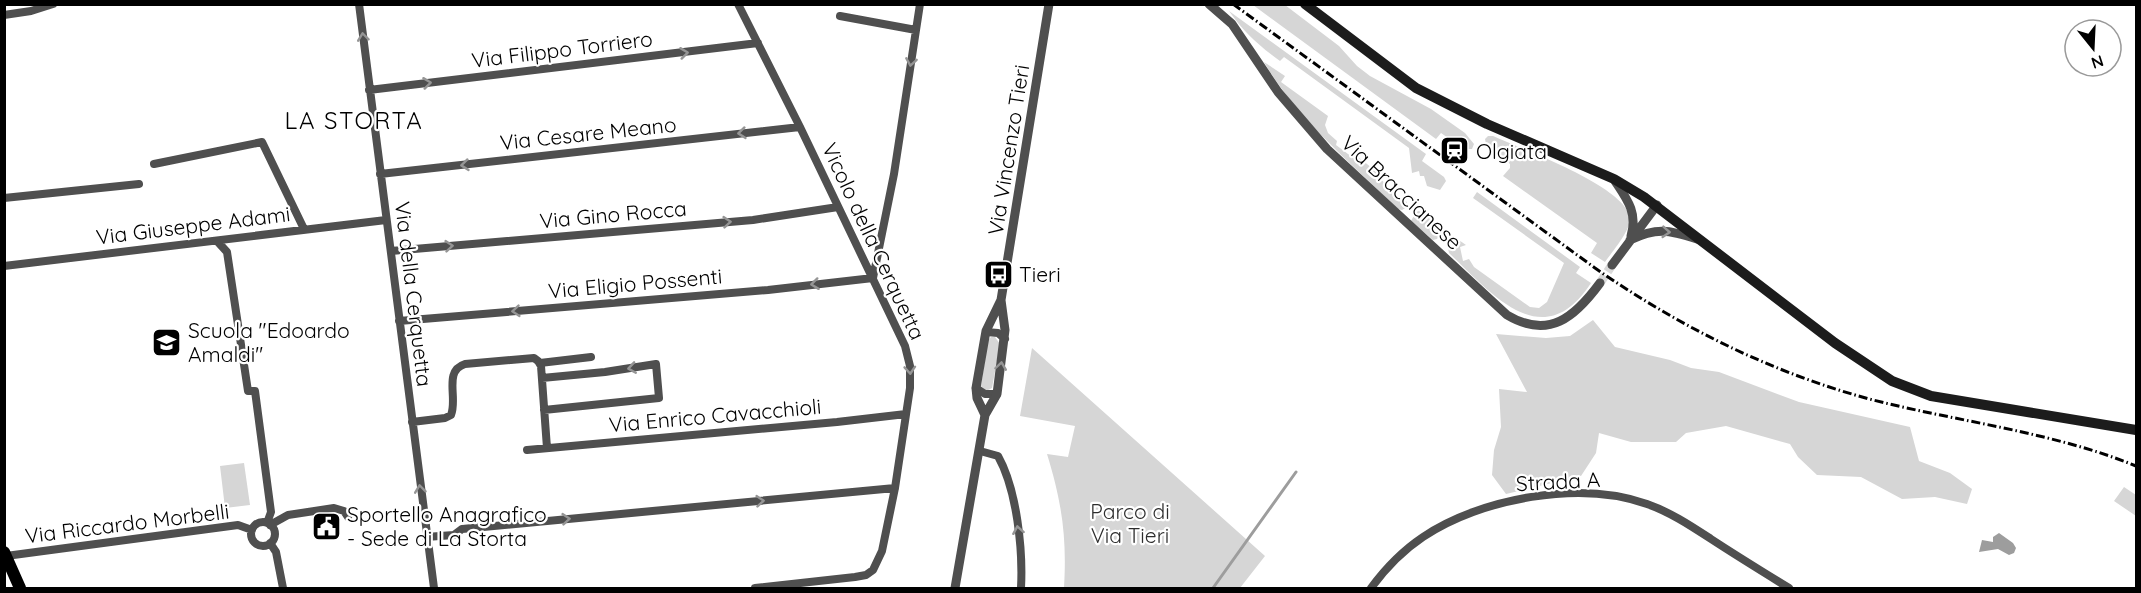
<svg xmlns="http://www.w3.org/2000/svg" width="2141" height="593" font-family="Quicksand,sans-serif">
<style>
.green{fill:#d6d6d6}
.water{fill:#9d9d9d}
.lines{fill:none;stroke-linecap:round;stroke-linejoin:round}
.stream{stroke:#9d9d9d;stroke-width:3}
.tertiary-tunnel{stroke:#d9d9d9;stroke-width:9;stroke-dasharray:9 4.5;stroke-linecap:butt}
.minor{stroke:#4f4f4f;stroke-width:8}
.tertiary{stroke:#4f4f4f;stroke-width:9}
.secondary{stroke:#1c1c1c;stroke-width:10}
.primary{stroke:#000;stroke-width:12}
.rail{stroke:#000;stroke-width:3;stroke-dasharray:9 3 1.5 3;stroke-linecap:butt}
.oneway{stroke:#959595}
.labels{text-anchor:middle;dominant-baseline:central;stroke-width:4.5;stroke-linejoin:round;paint-order:stroke}
.street-label{font-size:21px;fill:#000;stroke:#fff}
.poi-label{font-size:21px;fill:#000;stroke:#fff;text-anchor:start}
.park-label{font-size:21px;fill:#2d2d2d;stroke:#fff}
.quarter-label{font-size:24px;letter-spacing:1.5px;fill:#000;stroke:#fff}
</style>
<rect width="100%" height="100%" fill="#fff"/>
<path class="green" d="M1253,5H1285L1339,46L1357,66L1370,76L1431,109L1465,133L1474,144L1472,149H1464L1441,133L1436,139Z
M1229,11L1426,154L1422,161L1444,177L1446,181L1440,190L1427,186L1424,176H1420L1419,171L1412,173L1409,148L1284,57L1280,61C1259,46 1243,31 1229,11Z
M1264,62L1285,76L1281,82L1328,116L1325,125L1328,133L1337,141L1336,145L1356,160L1358,157L1381,175L1379,177L1401,201L1405,199L1407,203V207L1402,210L1398,209C1350,162 1298,120 1264,62Z
M1488,136H1493C1522,149 1626,186 1630,218C1631,230 1612,252 1605,262L1591,253L1597,243L1503,176L1510,168V164L1486,144L1485,139Z
M1477,192L1580,267L1576,273L1591,283C1543,357 1491,293 1449,253L1448,248L1456,238L1466,245L1460,247L1463,261L1469,259L1474,267L1530,307L1539,308L1547,302L1564,263L1473,198Z
M1419,211L1442,227V232L1437,239L1433,240L1411,221L1416,212Z
M1593,320L1615,347L1670,360L1691,368L1719,372L1799,402L1910,427L1919,461L1950,473L1972,489L1967,504L1935,497L1902,499L1861,477L1817,475L1798,457L1790,444L1726,426L1686,433L1676,442H1631L1599,433L1596,453L1581,476L1506,494L1492,475L1494,450L1501,427L1499,389L1527,392L1496,334L1546,338L1570,336Z
M991,337H995L1000,344L992,388L986,391L981,386L988,340Z
M1032,348L1265,556L1240,588H1064C1067,537 1062,503 1047,454L1068,457L1075,426L1020,416Z
M244,463L250,505L225,508L220,466Z
M2124,487L2136,495V516L2114,501Z"/>
<path class="water" d="M1999,533L2013,543L2016,548L2014,553L2009,555L1998,549L1979,552L1982,540L1993,542V537Z"/>
<g class="lines">
<path class="stream" d="M1213,588L1296,472"/>
<path class="tertiary-tunnel" d="M1600,283L1612,265"/>
<path class="minor" d="M359,4L434,588
M738,4L800,127L905,346L910,366V388L895,488L882,551L873,570L866,575L855,577L755,588
M4,15L31,11L53,4
M840,16L916,30
M369,90L758,43
M154,164L262,142L304,229
M380,174L800,127
M4,198L139,184
M217,241L227,252L248,391H255L271,512L267,523
M391,251L753,220L838,207
M4,266L386,220
M873,278L894,174L920,4
M399,321L768,290L873,278
M986,332L998,333L1005,339
M540,363L591,357
M542,378L605,372L656,364L659,398L544,410
M976,388L985,394H997
M412,422L445,418L451,415C458,398 443,371 465,364L534,358L538,361L541,366L547,448
M527,450L837,422L906,414
M980,451L998,456C1017,490 1023,550 1021,588
M251 534a12 12 0 1 1 24 0a12 12 0 1 1-24 0Z
M270,525L288,515L334,508L344,511L348,517
M426,537L454,535L462,529L895,488
M270,543L276,552L283,588
M6,556L238,525L252,530
M1371,588C1385,569 1402,551 1423,537C1481,498 1580,480 1647,504C1670,512 1691,526 1711,539C1737,556 1763,572 1789,588"/>
<path class="tertiary" d="M1209,4L1232,24L1278,92L1327,149L1507,315C1549,340 1575,317 1600,283
M1615,181C1627,199 1638,213 1631,236
M1630,240C1657,227 1669,230 1697,239
M1612,265L1657,205
M985,415L977,398L976,388L986,331L1001,300
M955,588L985,415L997,394L1005,330L1001,300L1049,4"/>
<path class="secondary" d="M1305,4L1416,88L1487,124L1614,179L1644,197L1835,343L1892,381L1931,396L2136,430"/>
<path class="primary" d="M4,552L20,588"/>
<path class="rail" d="M1233,4L1595,268C1680,327 1772,373 1873,400C1960,422 2053,432 2136,466"/>
</g>
<defs><path id="oneway-chevron" d="M-2-3.5L2.5 0L-2 3.5" fill="none" stroke-width="1.6" stroke-linecap="round" stroke-linejoin="round" transform="scale(1.5)"/></defs>
<g class="oneway">
<use href="#oneway-chevron" transform="translate(363 37) rotate(-97)"/>
<use href="#oneway-chevron" transform="translate(684 53) rotate(-7)"/>
<use href="#oneway-chevron" transform="translate(911 62) rotate(99)"/>
<use href="#oneway-chevron" transform="translate(427 83) rotate(-7)"/>
<use href="#oneway-chevron" transform="translate(742 133) rotate(174)"/>
<use href="#oneway-chevron" transform="translate(465 165) rotate(174)"/>
<use href="#oneway-chevron" transform="translate(727 222) rotate(-5)"/>
<use href="#oneway-chevron" transform="translate(1666 232) rotate(4)"/>
<use href="#oneway-chevron" transform="translate(449 246) rotate(-5)"/>
<use href="#oneway-chevron" transform="translate(815 284) rotate(173)"/>
<use href="#oneway-chevron" transform="translate(516 311) rotate(175)"/>
<use href="#oneway-chevron" transform="translate(1001 366) rotate(-82)"/>
<use href="#oneway-chevron" transform="translate(632 368) rotate(171)"/>
<use href="#oneway-chevron" transform="translate(910 370) rotate(86)"/>
<use href="#oneway-chevron" transform="translate(420 489) rotate(-97)"/>
<use href="#oneway-chevron" transform="translate(760 501) rotate(-5)"/>
<use href="#oneway-chevron" transform="translate(566 519) rotate(-5)"/>
<use href="#oneway-chevron" transform="translate(1018 530) rotate(-100)"/>
</g>
<defs>
<symbol id="station-square" viewBox="-11 -11 22 22"><rect x="-9" y="-9" width="18" height="18" rx="4" fill="#000" stroke="#fff"/><path d="M-3-6H3Q5-6 5-4V2Q5 4 3 4L4.5 6H3L1.5 4h-3L-3 6H-4.5L-3 4Q-5 4-5 2V-4Q-5-6-3-6ZM-3.5-4v3h7v-3ZM-3.5 1v1.5H-2V1ZM2 1v1.5H3.5V1Z" fill="#fff"/></symbol>
<symbol id="bus-square" viewBox="-11 -11 22 22"><rect x="-9" y="-9" width="18" height="18" rx="4" fill="#000" stroke="#fff"/><path d="M-5-6H5V4H4V6H2V4H-2V6H-4V4H-5ZM-3.5-4V0h7V-4ZM-3.5 1.2v1.5H-2V1.2ZM2 1.2v1.5H3.5V1.2Z" fill="#fff"/></symbol>
<symbol id="school-square" viewBox="-11 -11 22 22"><rect x="-9" y="-9" width="18" height="18" rx="4" fill="#000" stroke="#fff"/><path d="M0-5L7-2L0 1L-7-2ZM-4 1L0 2.5L4 1V4Q0 6-4 4Z" fill="#fff"/></symbol>
<symbol id="civic-square" viewBox="-11 -11 22 22"><rect x="-9" y="-9" width="18" height="18" rx="4" fill="#000" stroke="#fff"/><path d="M-.6-6.5H3V-4.5H.6V-3L4-1V1h2V6H-6V1h2V-1L-.6-3ZM-1.2 2.5V6h2.4V2.5Z" fill="#fff"/></symbol>
</defs>
<g fill-rule="evenodd">
<use href="#station-square" x="1438" y="134" width="33" height="33"/>
<use href="#bus-square" x="982" y="258" width="33" height="33"/>
<use href="#school-square" x="150" y="326" width="33" height="33"/>
<use href="#civic-square" x="310" y="510" width="33" height="33"/>
</g>
<g class="labels">
<g class="street-label">
<text transform="translate(562 49) rotate(-7)">Via Filippo Torriero</text>
<text transform="translate(588 133) rotate(-6)">Via Cesare Meano</text>
<text transform="translate(1008 150) rotate(-81)">Via Vincenzo Tieri</text>
<text transform="translate(1402 192) rotate(43)">Via Braccianese</text>
<text transform="translate(613 214) rotate(-5)">Via Gino Rocca</text>
<text transform="translate(193 225) rotate(-7)">Via Giuseppe Adami</text>
<text transform="translate(874 241) rotate(65)">Vicolo della Cerquetta</text>
<text transform="translate(635 283) rotate(-5)">Via Eligio Possenti</text>
<text transform="translate(414 294) rotate(83)">Via della Cerquetta</text>
<text transform="translate(715 415) rotate(-5)">Via Enrico Cavacchioli</text>
<text transform="translate(1558 481) rotate(-3)">Strada A</text>
<text transform="translate(127 523) rotate(-7)">Via Riccardo Morbelli</text>
</g>
<g class="poi-label">
<text x="1476" y="151">Olgiata</text>
<text x="1019" y="274">Tieri</text>
<text x="188" y="330">Scuola "Edoardo<tspan x="188" dy="24">Amaldi"</tspan></text>
<text x="347" y="514">Sportello Anagrafico<tspan x="347" dy="24">- Sede di La Storta</tspan></text>
</g>
<g class="park-label">
<text x="1130" y="511">Parco di<tspan x="1130" dy="24">Via Tieri</tspan></text>
</g>
<g class="quarter-label">
<text x="354" y="120">LA STORTA</text>
</g>
</g>
<rect width="2141" height="593" fill="none" stroke="#000000" stroke-width="12"/>
<g transform="translate(2093 48) rotate(162)"><circle r="28" fill="#ffffff" stroke="#999999" stroke-width="1.5"/>
<path d="M0-4.5L10 22L0 15L-10 22Z" fill="#000000"/>
<text y="-9" font-size="16" font-weight="bold" text-anchor="middle" fill="#000000">N</text>
</g>
</svg>
